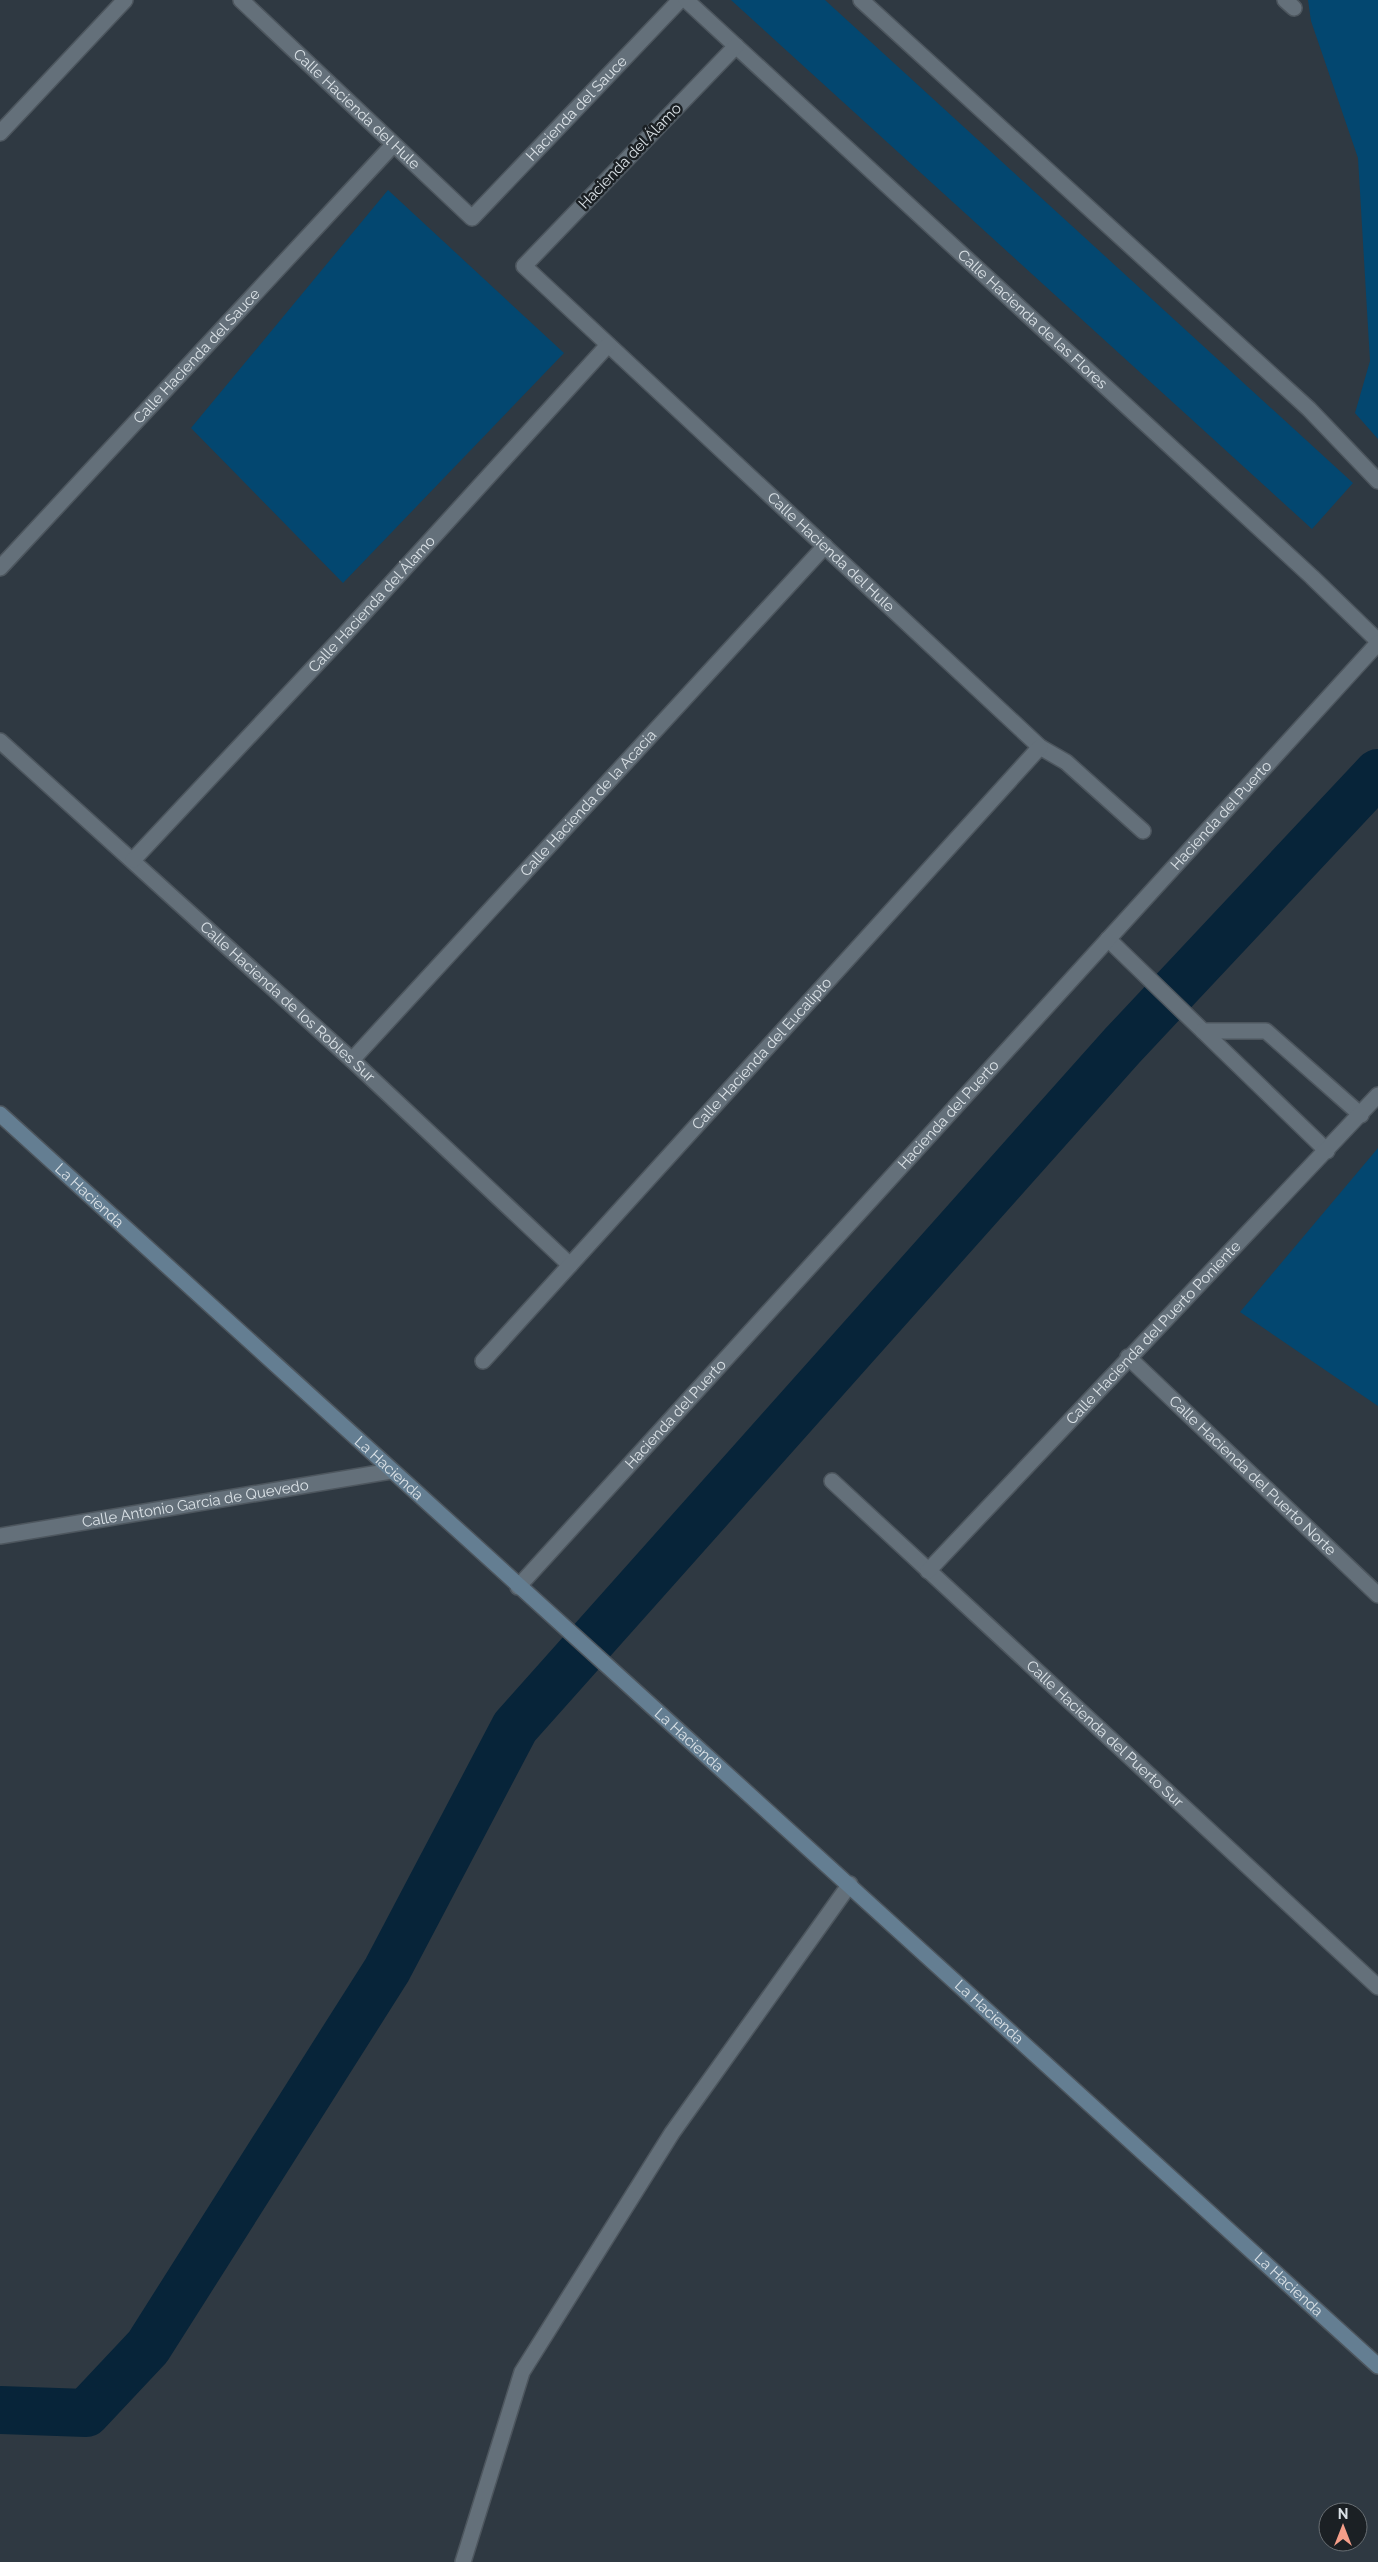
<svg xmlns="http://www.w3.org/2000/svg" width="1378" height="2562" font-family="Raleway,sans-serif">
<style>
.green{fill:#034770}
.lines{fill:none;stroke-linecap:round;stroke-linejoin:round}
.canal{stroke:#072439;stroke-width:48}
.street-casing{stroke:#4d565e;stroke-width:18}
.secondary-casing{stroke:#4d565e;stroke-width:18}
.street{stroke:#64707a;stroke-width:15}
.secondary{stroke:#647e92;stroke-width:15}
.labels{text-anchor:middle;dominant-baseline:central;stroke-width:5;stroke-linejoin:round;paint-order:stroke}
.street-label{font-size:15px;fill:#dae1e6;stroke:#1b2024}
</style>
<rect width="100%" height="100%" fill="#2f3942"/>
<path class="green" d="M731,0H825L1353,483L1312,529Z
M1308,0H1378V439L1355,413L1370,361L1358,158L1311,21Z
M388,190L564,353L343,583L191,428Z
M1378,1148V1406L1240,1312Z"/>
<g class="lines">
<path class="canal" d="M0,2410L86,2413L148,2347L387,1970L515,1727L1122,1046L1378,773"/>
<defs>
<g id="street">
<path id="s1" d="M241,0L472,218L680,0"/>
<path id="s2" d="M686,0L1312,577L1378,641"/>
<path d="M861,0L1309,409L1378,481"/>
<path d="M1285,0L1294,8"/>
<path id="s3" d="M736,46L524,266L1040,747L1066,762L1143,831"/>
<path d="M0,133L125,0"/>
<path id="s4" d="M0,568L393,145"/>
<path id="s5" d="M0,741L352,1060L570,1265"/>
<path id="s6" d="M133,860L345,634L608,345"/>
<path d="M1108,939L1327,1151"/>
<path d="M1203,1031H1266L1361,1115"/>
<path id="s7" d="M352,1060L825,546"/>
<path id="s8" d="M1128,1357L1378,1595"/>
<path id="s9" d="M483,1361L1040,747"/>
<path id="s10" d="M832,1481L1378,1987"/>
<path id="s11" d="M0,1536L391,1471"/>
<path id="s12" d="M928,1571L1378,1095"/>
<path id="s13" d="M518,1587L1378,643"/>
<path d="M463,2562L522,2372L672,2133L850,1884"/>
</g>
<g id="secondary">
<path id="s14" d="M0,1114C458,1533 920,1947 1378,2366"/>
</g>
</defs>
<use href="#street" class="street-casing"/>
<use href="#secondary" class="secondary-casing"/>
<use href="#street" class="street"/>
<use href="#secondary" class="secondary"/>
</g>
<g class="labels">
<g class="street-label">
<text stroke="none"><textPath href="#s1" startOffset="159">Calle Hacienda del Hule</textPath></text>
<text stroke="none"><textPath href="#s1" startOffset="469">Hacienda del Sauce</textPath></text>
<text transform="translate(630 156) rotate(-46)">Hacienda del Álamo</text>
<text stroke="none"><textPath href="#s2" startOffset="471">Calle Hacienda de las Flores</textPath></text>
<text stroke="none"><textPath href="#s4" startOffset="289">Calle Hacienda del Sauce</textPath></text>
<text stroke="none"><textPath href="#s3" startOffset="725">Calle Hacienda del Hule</textPath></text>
<text stroke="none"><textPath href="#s6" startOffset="350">Calle Hacienda del Álamo</textPath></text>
<text stroke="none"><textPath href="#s7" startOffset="349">Calle Hacienda de la Acacia</textPath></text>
<text stroke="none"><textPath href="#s13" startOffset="1044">Hacienda del Puerto</textPath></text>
<text stroke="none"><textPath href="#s5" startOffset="388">Calle Hacienda de los Robles Sur</textPath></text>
<text stroke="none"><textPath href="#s9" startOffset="415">Calle Hacienda del Eucalipto</textPath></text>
<text stroke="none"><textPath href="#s13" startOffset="639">Hacienda del Puerto</textPath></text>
<text stroke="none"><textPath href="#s14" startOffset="121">La Hacienda</textPath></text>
<text stroke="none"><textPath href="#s12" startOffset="328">Calle Hacienda del Puerto Poniente</textPath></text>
<text stroke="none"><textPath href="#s13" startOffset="234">Hacienda del Puerto</textPath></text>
<text stroke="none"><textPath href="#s14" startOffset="526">La Hacienda</textPath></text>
<text stroke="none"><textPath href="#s8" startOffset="172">Calle Hacienda del Puerto Norte</textPath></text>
<text stroke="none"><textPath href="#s11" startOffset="198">Calle Antonio García de Quevedo</textPath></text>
<text stroke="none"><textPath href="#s10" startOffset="372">Calle Hacienda del Puerto Sur</textPath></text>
<text stroke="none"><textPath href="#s14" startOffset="931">La Hacienda</textPath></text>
<text stroke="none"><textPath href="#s14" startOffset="1336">La Hacienda</textPath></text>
<text stroke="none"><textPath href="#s14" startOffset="1741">La Hacienda</textPath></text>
</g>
</g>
<g transform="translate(1343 2527)"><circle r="24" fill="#1b2024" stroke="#676d72"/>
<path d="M0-4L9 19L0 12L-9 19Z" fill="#f49e89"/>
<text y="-8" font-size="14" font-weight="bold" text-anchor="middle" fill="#dae1e6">N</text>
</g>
</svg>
